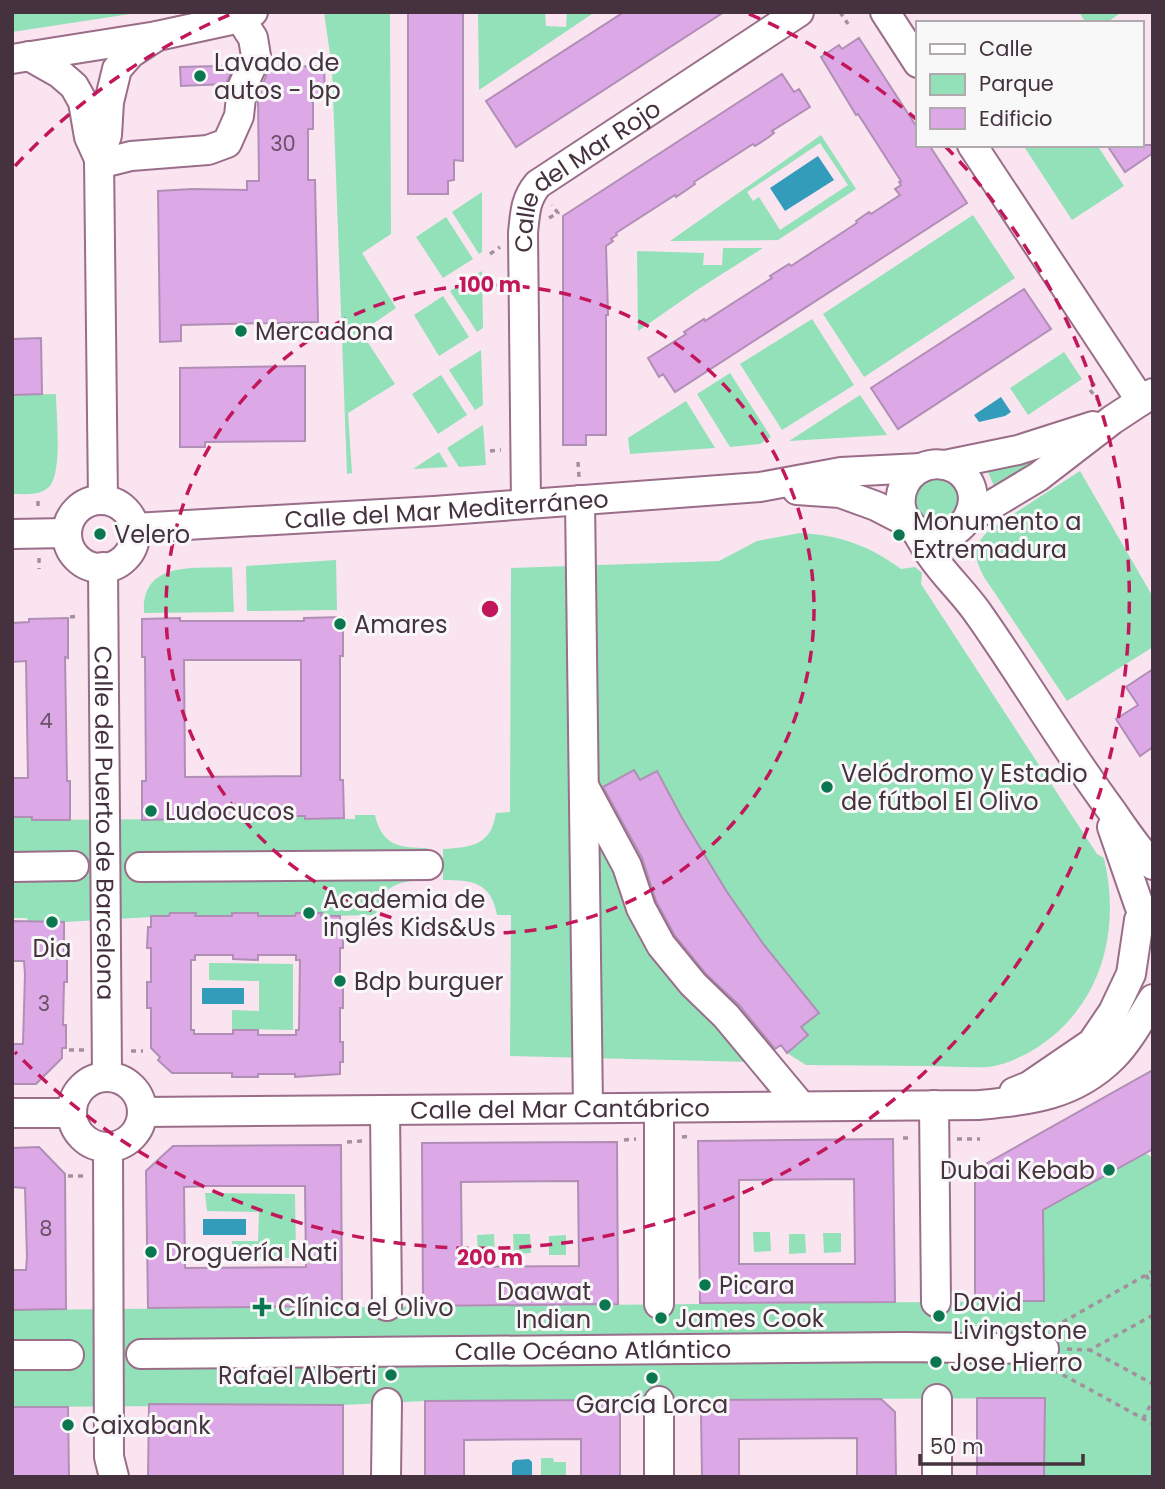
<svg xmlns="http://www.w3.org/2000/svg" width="1165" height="1489" font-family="Poppins,sans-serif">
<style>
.green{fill:#92e1b9;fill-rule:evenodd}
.water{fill:#349cbb}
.building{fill:#dda8e6;stroke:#b18eb6;stroke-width:2;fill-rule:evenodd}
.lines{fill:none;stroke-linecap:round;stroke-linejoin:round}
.minor-casing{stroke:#9a6d89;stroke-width:32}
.path{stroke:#a4909c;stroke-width:3.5;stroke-dasharray:5 5;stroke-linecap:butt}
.minor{stroke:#fff;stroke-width:28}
.ring{fill:none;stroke:#c2185b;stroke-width:3.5;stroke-dasharray:12 9}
.poi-dot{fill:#0b7750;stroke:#f8f8f8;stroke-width:2.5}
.labels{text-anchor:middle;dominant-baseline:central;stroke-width:6;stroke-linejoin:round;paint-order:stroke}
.number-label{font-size:21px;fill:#6b5068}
.poi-label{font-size:24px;fill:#45323e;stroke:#f8f8f8;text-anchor:start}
.street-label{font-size:24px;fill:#45323e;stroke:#f8f8f8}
.centre{fill:#c2185b;stroke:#f8f8f8;stroke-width:3.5}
.ring-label{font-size:21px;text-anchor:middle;font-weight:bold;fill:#c2185b;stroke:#f8f8f8;stroke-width:6;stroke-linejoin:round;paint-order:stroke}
</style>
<rect width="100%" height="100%" fill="#f9e4f0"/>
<path class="green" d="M12,12H143L12,32Z
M324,12H390L391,234L362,253L396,308L361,332L395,384L348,413L352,473L347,474L332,68Z
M545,12L546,26L566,27L567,12H595L479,90L478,13Z
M1079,12H1122L1106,23H1086Z
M821,135L856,189L778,240L670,241ZM820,143L848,185L780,230L759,197L753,201L747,192Z
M1023,145H1097L1124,186L1072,220Z
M482,192V252L479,254L452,212Z
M973,215L1015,278L864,377L823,314Z
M446,217L473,259L443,278L416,237Z
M723,248H763L700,288L638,331L637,251L704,253L703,265H722Z
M482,271L483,328L477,332L450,291Z
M443,296L469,337L439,356L414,315Z
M812,319L854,385L782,430L740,364Z
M481,350L483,405L475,410L449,370Z
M1064,352L1082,379L1028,415L1010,388Z
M730,373L771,437L760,444L730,447L697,394Z
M441,375L467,415L438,434L412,394Z
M56,394C56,415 63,472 49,487C40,496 24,494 12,494V395Z
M860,395L887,435L789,441Z
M686,401L715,448L630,454L628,438Z
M483,425L486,465L459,467L447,448Z
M1064,442L998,495L984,463Z
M439,452L448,467L413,469Z
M1080,471L1153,597V647L1067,701L984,577C973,555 972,547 990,529Z
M941,478C958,485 966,505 950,519C946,522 939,523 934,525L914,513V490L925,479Z
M800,533C840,535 870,546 901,569L915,567L922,573L921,584L1097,854L1104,858C1121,930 1102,1005 1038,1047C1024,1056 1005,1065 988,1067C969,1068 949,1066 929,1066C888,1066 847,1065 806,1065L787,1053L781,1045L755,1065L752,1062L510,1056L511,915H497C491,882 472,880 443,880V849C471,847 491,846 496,813L510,812L511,568L719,561L757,541Z
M336,560L337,610L247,611L246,566Z
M232,567L234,612L144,613C141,560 195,569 232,567Z
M355,815H375C382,846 400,848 427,848V880C400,881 381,884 376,915L321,916V913H296L295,916H258V913H233L232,916H195V913H170L169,916L64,922L28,921L27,918H12V817H32V820L181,819V816H305V819H355Z
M209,963L293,964V1030L232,1029V1010L259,1011V981L209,980Z
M1145,1153L1153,1158V1477H1044V1398L425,1401L343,1405L12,1407V1310L1043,1301V1210Z
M205,1193L295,1194L296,1258H232V1241H258L259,1212L207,1211Z
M753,1232H770L771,1251L754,1252Z
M823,1233H841V1252L824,1253Z
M494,1234L495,1254L478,1255L477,1235Z
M530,1234L531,1253L514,1254L513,1234Z
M789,1234H805L806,1253L789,1254Z
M566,1235V1255H549V1236Z
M541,1458H553L554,1462H566V1477H541Z"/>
<path class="water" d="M818,156L834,180L785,211L770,188Z
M1001,397L1011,412L1005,416L979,422L974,415Z
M202,988H244V1004H202Z
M203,1219H246V1235H203Z
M529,1459L532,1462V1477H512V1463L515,1460Z"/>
<path class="building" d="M408,12H463V161L454,160V180L448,181V194H408Z
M624,12H724L516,147L486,101Z
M859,38L918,129V145H929L967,203L675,392L663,374L659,377L648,358L686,334L684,332L704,319L705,321L772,278L770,276L789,264L791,266L857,223L856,221L869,212L871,214L900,195L895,189L901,185L899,182L901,181L858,114L856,115L821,57L839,45L842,49Z
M219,66L233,68L226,84L181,86L180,67Z
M324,66L325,97H313V129H308V180H315L318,322L181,325V341L160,342L158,191L192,189L247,190V181H259L258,99L269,67Z
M782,74L794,92L799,89L810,107L772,131L774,133L769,137L755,146L753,144L694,182L695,184L688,189L676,197L675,195L616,233L617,235L611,239L613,241L606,246L608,315H606V435H586V445H563V216Z
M1107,145H1153V153L1125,172Z
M1024,289L1051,329L898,429L871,388Z
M41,338L42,394L12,395V339Z
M305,366V441L205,442V447H180V368Z
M343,617V656H340V780H343L344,818L305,819V816H181V819L142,820V781H146L145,657H142V619L180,618V621H304V618ZM184,660H301V776L185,777Z
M68,618V658L65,657L67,781H70V820H32V817H12V778H28L26,661L12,662V623L29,622V619Z
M1153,669V747L1140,756L1116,719L1138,705L1126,687Z
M634,770L640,780L657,771L682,818L727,892L764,945L819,1013L801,1027L808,1035L787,1053L781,1045L775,1049L739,1005L705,973L675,936L656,901L642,858L603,787Z
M170,913H196L195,916H232V913H258V916H295L296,913H322L321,916H340V928H343V948H340V982H343V1008H340V1042H343V1062H340V1074L295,1077V1074H258V1077H232V1073H172L158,1060L160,1057L151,1048V1008H147V982H151V948H147L148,927H151V916H169ZM195,955H233V959L258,960V955H296V960H300L299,1030H296V1035H258V1030H233V1034H194V1030H191V960H195Z
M12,921L64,922V959H67V982H64L63,1025H66V1048H62V1058L36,1084H12V1044H23L25,974L24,961H12Z
M1153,1070V1149L1043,1210L1044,1301H975V1170Z
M893,1139L895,1302L700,1303L698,1141ZM854,1179L855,1264H739V1180Z
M617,1142L618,1304L423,1306L422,1143ZM578,1181L579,1266L462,1267L461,1182Z
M341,1145L342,1306L148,1308L146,1171L173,1146ZM207,1186H305L306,1267L185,1268L184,1187Z
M39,1147L65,1174L66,1309L12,1310V1270H26L27,1257L25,1188L12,1187V1148Z
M977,1398H1045L1044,1477H977Z
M881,1399L895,1412L896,1477H857V1438L739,1439V1477H702L701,1414L714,1400Z
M620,1400V1477H581V1439L464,1440V1477H425V1401Z
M149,1404L343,1405V1477H148Z
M12,1407H68L69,1477H12Z"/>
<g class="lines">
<defs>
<g id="minor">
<path d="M885,12L918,63"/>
<path d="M29,56L59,73L74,86L83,102L89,137L99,159"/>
<path d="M12,59L157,36L240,18L253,12"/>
<path d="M972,145L1141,401"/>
<path d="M99,164L131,156L208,150L227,143L239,116L242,88L256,56L253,38L240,18"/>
<path d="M945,465L1018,450L1093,426"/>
<path d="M797,490L840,493L876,506L909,523"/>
<path d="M103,500L99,159L107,135L109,102L117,69L131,53L157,36"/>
<path d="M580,500L588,1108"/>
<circle cx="101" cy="534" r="34"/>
<path id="s1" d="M526,504L523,233C525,214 525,199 538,184L799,12"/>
<path d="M968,519L1038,477L1112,420L1153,393"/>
<path id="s2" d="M134,528L434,511L760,487L841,472L921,468"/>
<path d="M915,529C958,557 996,495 956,469C948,465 939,463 930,465C908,469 895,493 903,514C906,521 912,525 916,531C922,540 926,549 933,558C947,578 966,595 980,616C1025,680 1064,747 1111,810C1124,829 1137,849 1153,865"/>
<path d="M12,534L67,533"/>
<path id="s3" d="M103,567L107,1076"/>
<path d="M585,788L627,866L641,908L661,945L693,984L726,1016L801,1106"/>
<path d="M1112,827L1139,905"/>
<path d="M12,867L74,866"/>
<path d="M140,867L428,865"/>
<circle cx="107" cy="1112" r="35"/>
<path d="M1014,1092L1029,1086L1092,1043L1113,1012L1131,974L1139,920"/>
<path d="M934,1105L936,1302"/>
<path d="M659,1108V1304"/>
<path d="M385,1110L387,1306"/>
<path id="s4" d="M142,1112L979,1105C1030,1100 1074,1096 1113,1057C1129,1041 1141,1018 1153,999"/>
<path d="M12,1113H71"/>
<path d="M108,1147L109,1457L114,1477"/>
<path id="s5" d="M141,1354L905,1347L1044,1349"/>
<path d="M12,1355H69"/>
<path d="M937,1399V1477"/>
<path d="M659,1401V1477"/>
<path d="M386,1477L387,1403"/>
</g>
</defs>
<use href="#minor" class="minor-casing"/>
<path class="path" d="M840,12L848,24
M549,218L558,213L552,205
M490,254L500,247
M1091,386L1098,381
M1090,390L1098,400
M490,451L501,450
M578,462L579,477
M38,501V511
M39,558V569
M70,617L80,616
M69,1050H85
M131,1051H143
M682,1137L691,1136
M903,1138H911
M957,1139H980
M624,1140L636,1139
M347,1142L363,1141
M68,1176H85
M1146,1275L1153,1287
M1153,1315L1090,1350L1153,1384
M1054,1327L1153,1271
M1067,1349L1090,1350
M1054,1370L1153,1424
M1143,1419L1153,1400"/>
<use href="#minor" class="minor"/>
</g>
<g class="ring">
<circle cx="490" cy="609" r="324"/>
<path d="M15 166A649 649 0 0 1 231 14M749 14A649 649 0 0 1 916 119M945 146A649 649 0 1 1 15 1052"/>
</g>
<g class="poi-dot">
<circle cx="200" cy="76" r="7"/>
<circle cx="241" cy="331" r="7"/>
<circle cx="100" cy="534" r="7"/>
<circle cx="899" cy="535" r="7"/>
<circle cx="340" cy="624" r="7"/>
<circle cx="827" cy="787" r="7"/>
<circle cx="151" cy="811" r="7"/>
<circle cx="309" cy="913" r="7"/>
<circle cx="52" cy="922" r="7"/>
<circle cx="340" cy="981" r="7"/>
<circle cx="1109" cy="1170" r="7"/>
<circle cx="151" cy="1252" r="7"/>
<circle cx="705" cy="1285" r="7"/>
<circle cx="605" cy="1305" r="7"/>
<path d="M258.5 1296.5h7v7h7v7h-7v7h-7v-7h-7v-7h7z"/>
<circle cx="939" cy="1316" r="7"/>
<circle cx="661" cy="1318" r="7"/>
<circle cx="936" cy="1362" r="7"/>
<circle cx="391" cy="1375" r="7"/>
<circle cx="652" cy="1378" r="7"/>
<circle cx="68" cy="1425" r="7"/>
</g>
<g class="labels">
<g class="number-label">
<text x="283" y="143">30</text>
<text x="46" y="720">4</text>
<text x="44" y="1003">3</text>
<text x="46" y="1228">8</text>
</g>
<g class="poi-label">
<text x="214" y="62">Lavado de<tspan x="214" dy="28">autos - bp</tspan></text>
<text x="255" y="331">Mercadona</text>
<text x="913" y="521">Monumento a<tspan x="913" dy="28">Extremadura</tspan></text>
<text x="114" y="534">Velero</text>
<text x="354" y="624">Amares</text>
<text x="841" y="773">Velódromo y Estadio<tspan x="841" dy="28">de fútbol El Olivo</tspan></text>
<text x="165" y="811">Ludocucos</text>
<text x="323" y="899">Academia de<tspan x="323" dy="28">inglés Kids&amp;Us</tspan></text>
<text x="52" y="948" text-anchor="middle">Dia</text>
<text x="354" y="981">Bdp burguer</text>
<text x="1095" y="1170" text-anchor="end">Dubai Kebab</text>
<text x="165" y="1252">Droguería Nati</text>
<text x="719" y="1285">Picara</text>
<text x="591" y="1291" text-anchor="end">Daawat<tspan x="591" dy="28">Indian</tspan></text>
<text x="953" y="1302">David<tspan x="953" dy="28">Livingstone</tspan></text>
<text x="278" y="1307">Clínica el Olivo</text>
<text x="675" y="1318">James Cook</text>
<text x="950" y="1362">Jose Hierro</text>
<text x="377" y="1375" text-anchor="end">Rafael Alberti</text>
<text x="652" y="1404" text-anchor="middle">García Lorca</text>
<text x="82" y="1425">Caixabank</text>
</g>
<g class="street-label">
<text stroke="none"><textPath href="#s1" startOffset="359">Calle del Mar Rojo</textPath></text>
<text stroke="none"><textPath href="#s2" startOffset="313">Calle del Mar Mediterráneo</textPath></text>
<text stroke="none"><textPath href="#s3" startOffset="256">Calle del Puerto de Barcelona</textPath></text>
<text stroke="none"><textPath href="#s4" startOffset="418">Calle del Mar Cantábrico</textPath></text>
<text stroke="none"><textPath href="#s5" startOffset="452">Calle Océano Atlántico</textPath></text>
</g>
</g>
<circle cx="490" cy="609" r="10" class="centre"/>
<g class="ring-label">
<text x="490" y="292">100 m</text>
<text x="490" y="1265">200 m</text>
</g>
<rect width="1165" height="1489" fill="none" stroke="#45323e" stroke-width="28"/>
<rect x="916" y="21" width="228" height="126" fill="#f8f8f8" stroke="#b0a9ae" stroke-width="2"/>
<rect x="930" y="44" width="35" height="10" fill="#ffffff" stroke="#b0a9ae" stroke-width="2"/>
<text x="979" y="56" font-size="21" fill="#45323e">Calle</text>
<rect x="930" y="74" width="35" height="21" fill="#92e1b9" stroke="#b0a9ae" stroke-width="2"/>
<text x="979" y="91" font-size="21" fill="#45323e">Parque</text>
<rect x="930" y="108" width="35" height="21" fill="#dda8e6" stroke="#b0a9ae" stroke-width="2"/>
<text x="979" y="126" font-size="21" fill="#45323e">Edificio</text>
<path d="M920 1454v10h163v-10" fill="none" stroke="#45323e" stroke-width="3.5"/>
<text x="930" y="1454" font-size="21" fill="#45323e" stroke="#f8f8f8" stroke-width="5" paint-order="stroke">50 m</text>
</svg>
